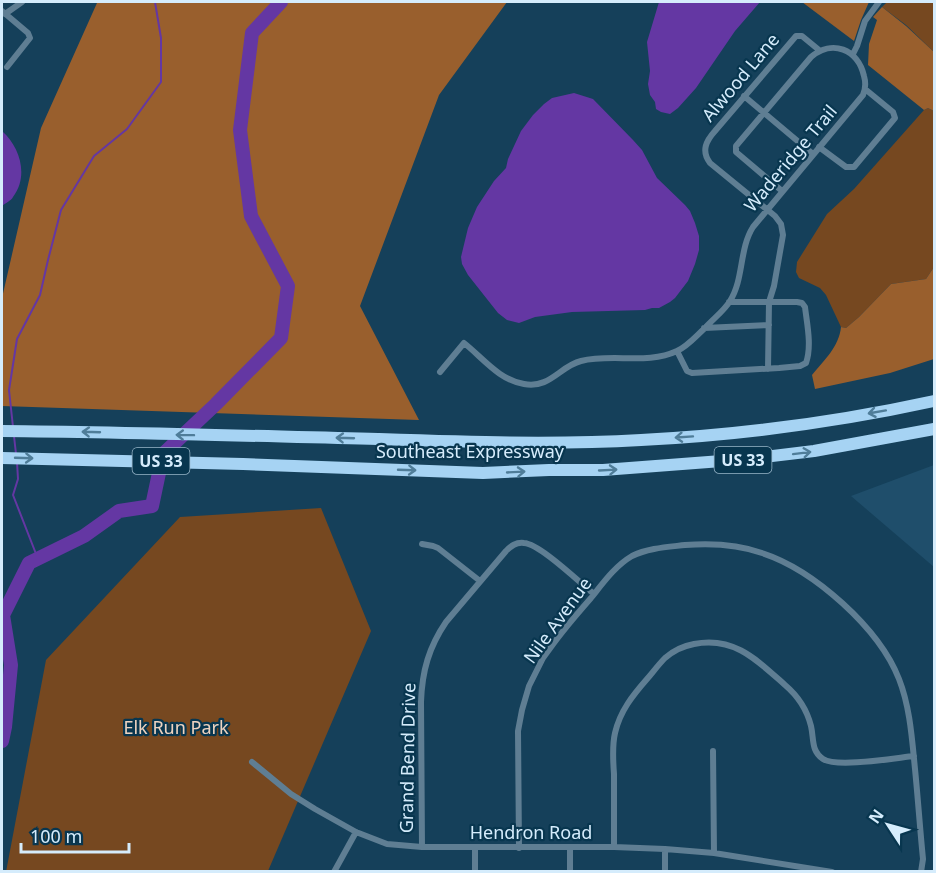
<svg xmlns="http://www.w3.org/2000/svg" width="936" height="873" font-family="'Noto Sans',sans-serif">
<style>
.built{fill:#1f4e6b}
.green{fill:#764820}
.forest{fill:#995f2d}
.water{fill:#6437a3}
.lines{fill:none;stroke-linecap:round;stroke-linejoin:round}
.stream{stroke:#6437a3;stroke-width:2}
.river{stroke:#6437a3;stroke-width:14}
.minor{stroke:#5f7e93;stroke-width:6}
.motorway{stroke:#a6d3f3;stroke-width:12}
.oneway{stroke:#4f7d99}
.labels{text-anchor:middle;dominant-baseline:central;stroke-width:4.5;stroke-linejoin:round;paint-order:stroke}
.shield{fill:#08364f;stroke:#98b5c8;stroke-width:1.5}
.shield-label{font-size:16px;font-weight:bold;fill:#d5ecfc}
.street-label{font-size:18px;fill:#d5ecfc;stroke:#08364f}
.park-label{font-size:18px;fill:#edd3c0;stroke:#08364f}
</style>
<rect width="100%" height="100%" fill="#15405a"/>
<path class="built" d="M934,465V567L851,496Z"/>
<path class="green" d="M887,2H934V52L906,25L882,7Z
M928,108L934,111V267L926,279L891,284L859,317L846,328L841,327L826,295L820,288L799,278L796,272L797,262L827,214L854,189L924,110Z
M321,508L371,631L268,871L6,872L46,660L180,517Z"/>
<path class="forest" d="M97,2H507L439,95L360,306L419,420L2,406V298L41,128L97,3Z
M802,2H869L861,20L854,41Z
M882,7L906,26L934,52V111L928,108L924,110L868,65L869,44L877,20L873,17Z
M934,267V359L890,373L815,389L812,375C824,360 839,347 841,327L846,328L859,317L891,284L926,279Z"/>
<path class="water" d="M659,2H760L735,31L696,88L678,108L670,114L661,112L656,109L655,102L650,95L648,84L650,71L647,42Z
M574,93L593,99L633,140L642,150L657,178L685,205L690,211L695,223L699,236V250L695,264L688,281L675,298L670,302L659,308H652L645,310L572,312L535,317L519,323L507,320L498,313L468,275L462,264L461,257L468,228L477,207L494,181L506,168L508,159L521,131L533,115L544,104L552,98Z
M2,131C20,147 29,176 13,197C11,201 5,203 2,206Z"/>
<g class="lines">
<path class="stream" d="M13,427L9,390L17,339L40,295L48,260L61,210L94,156L127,129L161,82V38L155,2
M14,436L16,454
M17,462L18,479L13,495L38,559"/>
<path class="river" d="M2,741L5,727L11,665L3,615L29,563L84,536L119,511L152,506L163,454L216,404L281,338L288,286L251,216L240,130L252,33L281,2"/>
<path class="minor" d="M2,11L28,33L30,38L7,67
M5,14L22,2
M853,54L857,46L865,21L879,2
M744,96L813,154
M819,147L846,167H854L895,118L893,112L865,89
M704,328L769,325
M677,351L687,371L692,373L779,368L800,366L806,363C812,346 807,324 805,307L802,303L797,302H729
M768,369L769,302L774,286L783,235L781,224L775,216L710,163C701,151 706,141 715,131L796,36H802L819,50
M440,372L464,343C483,358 499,380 524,384C550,389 560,366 581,361C612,353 647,365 677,351C688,346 696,336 705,328C713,319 724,311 730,301C744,279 739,249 753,227L863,95C866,88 866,83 864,76C858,49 832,39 811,57L736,146V152L782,191
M422,544L433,546L438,548L480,581
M713,751L714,853
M252,762L291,794L315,809L356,832L387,844L422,847H614L665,849L714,853L832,872
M422,847L421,702C422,671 429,647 446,622L506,551C511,546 516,542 524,543C540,544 579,582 594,594
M475,847V872
M570,847V872
M614,847C614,823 614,798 614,774C613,761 612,746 615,733C620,711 633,695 647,679C653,672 659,664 665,658C673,651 683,646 694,644C734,636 757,660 785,685C798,696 807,710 811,726C814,739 811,751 823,759C837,768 895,758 914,756
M519,848L518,731L522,710L529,686L543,658L551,647C563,630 577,614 591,598C603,583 615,566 632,556C648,548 668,547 685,545C711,543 737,544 762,553C814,570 879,628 899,679C910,707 912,739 915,769C918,799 920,829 923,859L921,872
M665,849V872
M334,872L356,832"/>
<path class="motorway" d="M2,431C127,432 252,436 378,439C466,442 553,445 641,440C740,435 838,422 934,401
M2,458L243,464L483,473L549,470H603L748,459L814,451L934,429"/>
</g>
<defs><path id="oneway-shaft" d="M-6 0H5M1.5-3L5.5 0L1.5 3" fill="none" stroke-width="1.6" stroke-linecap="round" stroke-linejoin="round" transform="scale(1.5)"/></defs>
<g class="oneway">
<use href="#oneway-shaft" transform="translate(877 412) rotate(170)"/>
<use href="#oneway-shaft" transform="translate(91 432) rotate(-178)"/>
<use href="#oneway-shaft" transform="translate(185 435) rotate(-179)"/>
<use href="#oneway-shaft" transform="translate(684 437) rotate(176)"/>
<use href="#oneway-shaft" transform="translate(345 438) rotate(-178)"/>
<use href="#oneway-shaft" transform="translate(802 453) rotate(-7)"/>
<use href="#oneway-shaft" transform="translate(24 458) rotate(2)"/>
<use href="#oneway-shaft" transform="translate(407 470) rotate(2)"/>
<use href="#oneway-shaft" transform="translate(608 470) rotate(-3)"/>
<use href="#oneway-shaft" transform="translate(516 472) rotate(-3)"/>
</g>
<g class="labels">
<g class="shield">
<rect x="714.5" y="447" width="57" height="26" rx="4.5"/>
<rect x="132.5" y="448" width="57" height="26" rx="4.5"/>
</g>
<g class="shield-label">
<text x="743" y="460">US 33</text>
<text x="161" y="461">US 33</text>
</g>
<g class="street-label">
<text transform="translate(740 77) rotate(-50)">Alwood Lane</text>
<text transform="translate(790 158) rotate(-50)">Waderidge Trail</text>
<text x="470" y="451">Southeast Expressway</text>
<text transform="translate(557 620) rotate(-54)">Nile Avenue</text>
<text transform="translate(407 758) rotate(-89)">Grand Bend Drive</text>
<text x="531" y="832">Hendron Road</text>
</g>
<g class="park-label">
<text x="176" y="727">Elk Run Park</text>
</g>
</g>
<rect width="936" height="873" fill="none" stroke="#d5ecfc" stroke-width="6"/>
<g transform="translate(888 825) rotate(306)" stroke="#08364f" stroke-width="4.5" paint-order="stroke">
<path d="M0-4.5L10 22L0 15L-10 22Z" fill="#d5ecfc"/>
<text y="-9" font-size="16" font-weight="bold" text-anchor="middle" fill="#d5ecfc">N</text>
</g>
<path d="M21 843v9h108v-9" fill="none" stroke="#d5ecfc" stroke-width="3"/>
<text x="30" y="843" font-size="18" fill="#d5ecfc" stroke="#08364f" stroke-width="4.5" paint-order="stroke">100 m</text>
</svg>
